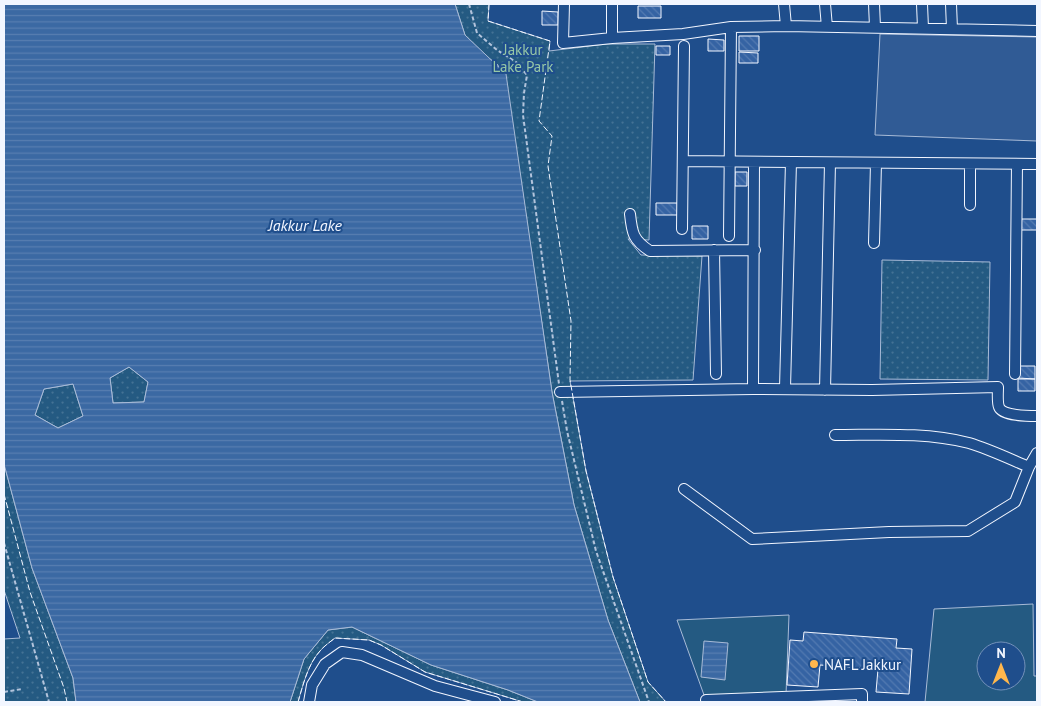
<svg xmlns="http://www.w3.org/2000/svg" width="1041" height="706" font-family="'PT Sans',sans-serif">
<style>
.green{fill:url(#green-dots);stroke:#a8bbd7}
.pitch{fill:#245a82;stroke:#a8bbd7;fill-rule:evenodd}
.parking{fill:#305b95;stroke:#a8bbd7}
.water{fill:url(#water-rules);stroke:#a8bbd7;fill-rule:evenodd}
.building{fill:url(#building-back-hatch);stroke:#f2f6ff}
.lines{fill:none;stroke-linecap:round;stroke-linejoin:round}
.minor-casing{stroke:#f2f6ff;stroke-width:12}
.path{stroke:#b3c4dc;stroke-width:2;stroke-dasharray:4 2.5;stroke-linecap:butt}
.minor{stroke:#1f4e8c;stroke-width:10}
.fence{stroke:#f2f6ff;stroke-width:1;stroke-dasharray:6 2.5;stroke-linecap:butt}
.poi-dot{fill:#ffb74d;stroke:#1f4e8c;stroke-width:2}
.labels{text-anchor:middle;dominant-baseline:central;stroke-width:4;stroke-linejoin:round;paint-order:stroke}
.park-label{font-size:15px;fill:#97c8a6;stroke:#1f4e8c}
.poi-label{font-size:15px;fill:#f2f6ff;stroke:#1f4e8c;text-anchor:start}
.water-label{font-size:16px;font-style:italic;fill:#f2f6ff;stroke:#1f4e8c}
</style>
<defs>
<pattern id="green-dots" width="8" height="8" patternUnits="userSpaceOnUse" patternTransform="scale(1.25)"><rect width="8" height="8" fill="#245a82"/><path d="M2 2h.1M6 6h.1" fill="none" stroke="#447295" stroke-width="1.8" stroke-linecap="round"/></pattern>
<pattern id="water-rules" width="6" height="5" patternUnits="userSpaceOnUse" patternTransform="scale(1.25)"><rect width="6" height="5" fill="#3b69a3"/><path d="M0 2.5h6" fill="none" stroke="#587fb1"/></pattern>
<pattern id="building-back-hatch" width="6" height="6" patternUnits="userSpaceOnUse" patternTransform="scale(1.25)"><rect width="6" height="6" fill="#3563a3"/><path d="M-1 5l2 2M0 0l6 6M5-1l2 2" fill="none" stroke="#537ab1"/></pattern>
</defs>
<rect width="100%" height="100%" fill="#1f4e8c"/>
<path class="green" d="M455,4H489L488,21L550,41L549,51L607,44H655L649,240L628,239L641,255L702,256L693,380L570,381L586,471L613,577L648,682L666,702H640L608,620L574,505L552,392L515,141L498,65L485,55L465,35Z
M882,260L990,262L988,380L880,379Z
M129,367L148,382L144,402L113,403L110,378Z
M73,384L83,416L58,428L35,415L44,389Z
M4,464L32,568L73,678L76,702H4V639L20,638L4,590Z
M352,627L431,665L508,690L538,702H523L425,672L381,645L369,640L335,638C330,642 324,646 320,651C308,664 303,685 298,702H290L304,659L328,630Z"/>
<path class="pitch" d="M1033,604L1034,676H1037V702H925L934,609ZM986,651H1016V681H986Z
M789,615L786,695H704L677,620Z"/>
<path class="parking" d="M880,34L1037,37V141L875,135Z"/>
<path class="water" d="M4,4H455L465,35L506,74L552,392L574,505L608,620L640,702H538L508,690L431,665L352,627L328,630L304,659L290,702H76L73,678L32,568L4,464ZM129,367L148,382L144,402L113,403L110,378ZM73,384L83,416L58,428L35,415L44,389Z
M704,641L728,643L725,680L701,677Z"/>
<path class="building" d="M638,6H661V18H638Z
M542,11L558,12V25H542Z
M739,36H759V51H739Z
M708,39L724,40V51H708Z
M656,46H670V55H656Z
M739,52L758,53V63H739Z
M735,172H747V186H735Z
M656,203H679V215H656Z
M1021,219H1037V230H1021Z
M692,226H708V239H692Z
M1018,366H1035V379L1018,378Z
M1018,379H1035V391H1018Z
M804,632L897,639L896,648L912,649L909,694L876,692L878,669L820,665L818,687L787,685L790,640L803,641Z"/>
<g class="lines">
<defs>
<path id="minor" d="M564,4L563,43L612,38L683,34L731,27L786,26L1037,31
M784,4L786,26
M825,4L827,27
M874,4L875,27
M922,4L923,28
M951,4L952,29
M612,38V4
M683,161L1037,164
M754,162L753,389L872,390L998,387C998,393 997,402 999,407C1002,416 1029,416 1037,416
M970,205V164
M630,214C632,233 633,240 650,251L755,250
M682,229L684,46
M729,236L731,27
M874,243L876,163
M714,250L716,374
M1015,374L1017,164
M785,388L791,162
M825,390L830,163
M560,392L753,389
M835,435C880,435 925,432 969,443C989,449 1010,459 1029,467
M684,489L752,539L889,532L968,531L1015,502L1029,467L1037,453
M706,700L862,694V702
M309,702L312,685L325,664L342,652L362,655L435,686L495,702"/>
</defs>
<use href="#minor" class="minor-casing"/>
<path class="path" d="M469,4L477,33L497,50L516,62L527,75L524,93L523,115L559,384
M562,401L567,431L596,551L649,702
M4,543L49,702
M4,692L22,689"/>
<use href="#minor" class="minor"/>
<path class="fence" d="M489,4L488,21L550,41L539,121L552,136L548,166L571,321L570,380L586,471L613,577L648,682L666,702
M4,494L30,592L64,688L67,702
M298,702C303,685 308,664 320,651C324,646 330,642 335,638L369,640L381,645L425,672L523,702"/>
</g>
<circle class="poi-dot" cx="814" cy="664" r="5"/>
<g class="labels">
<g class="park-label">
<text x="523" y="49">Jakkur<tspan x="523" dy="17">Lake Park</tspan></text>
</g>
<g class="poi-label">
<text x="824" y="664">NAFL Jakkur</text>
</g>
<g class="water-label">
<text x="305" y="225">Jakkur Lake</text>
</g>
</g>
<rect width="1041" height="706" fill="none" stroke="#f2f6ff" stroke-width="10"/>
<g transform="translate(1001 666)"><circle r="24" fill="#1f4e8c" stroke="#7391ba"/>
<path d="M0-4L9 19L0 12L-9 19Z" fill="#ffb74d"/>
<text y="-8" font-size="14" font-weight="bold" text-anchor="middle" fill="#f2f6ff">N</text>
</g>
</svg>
